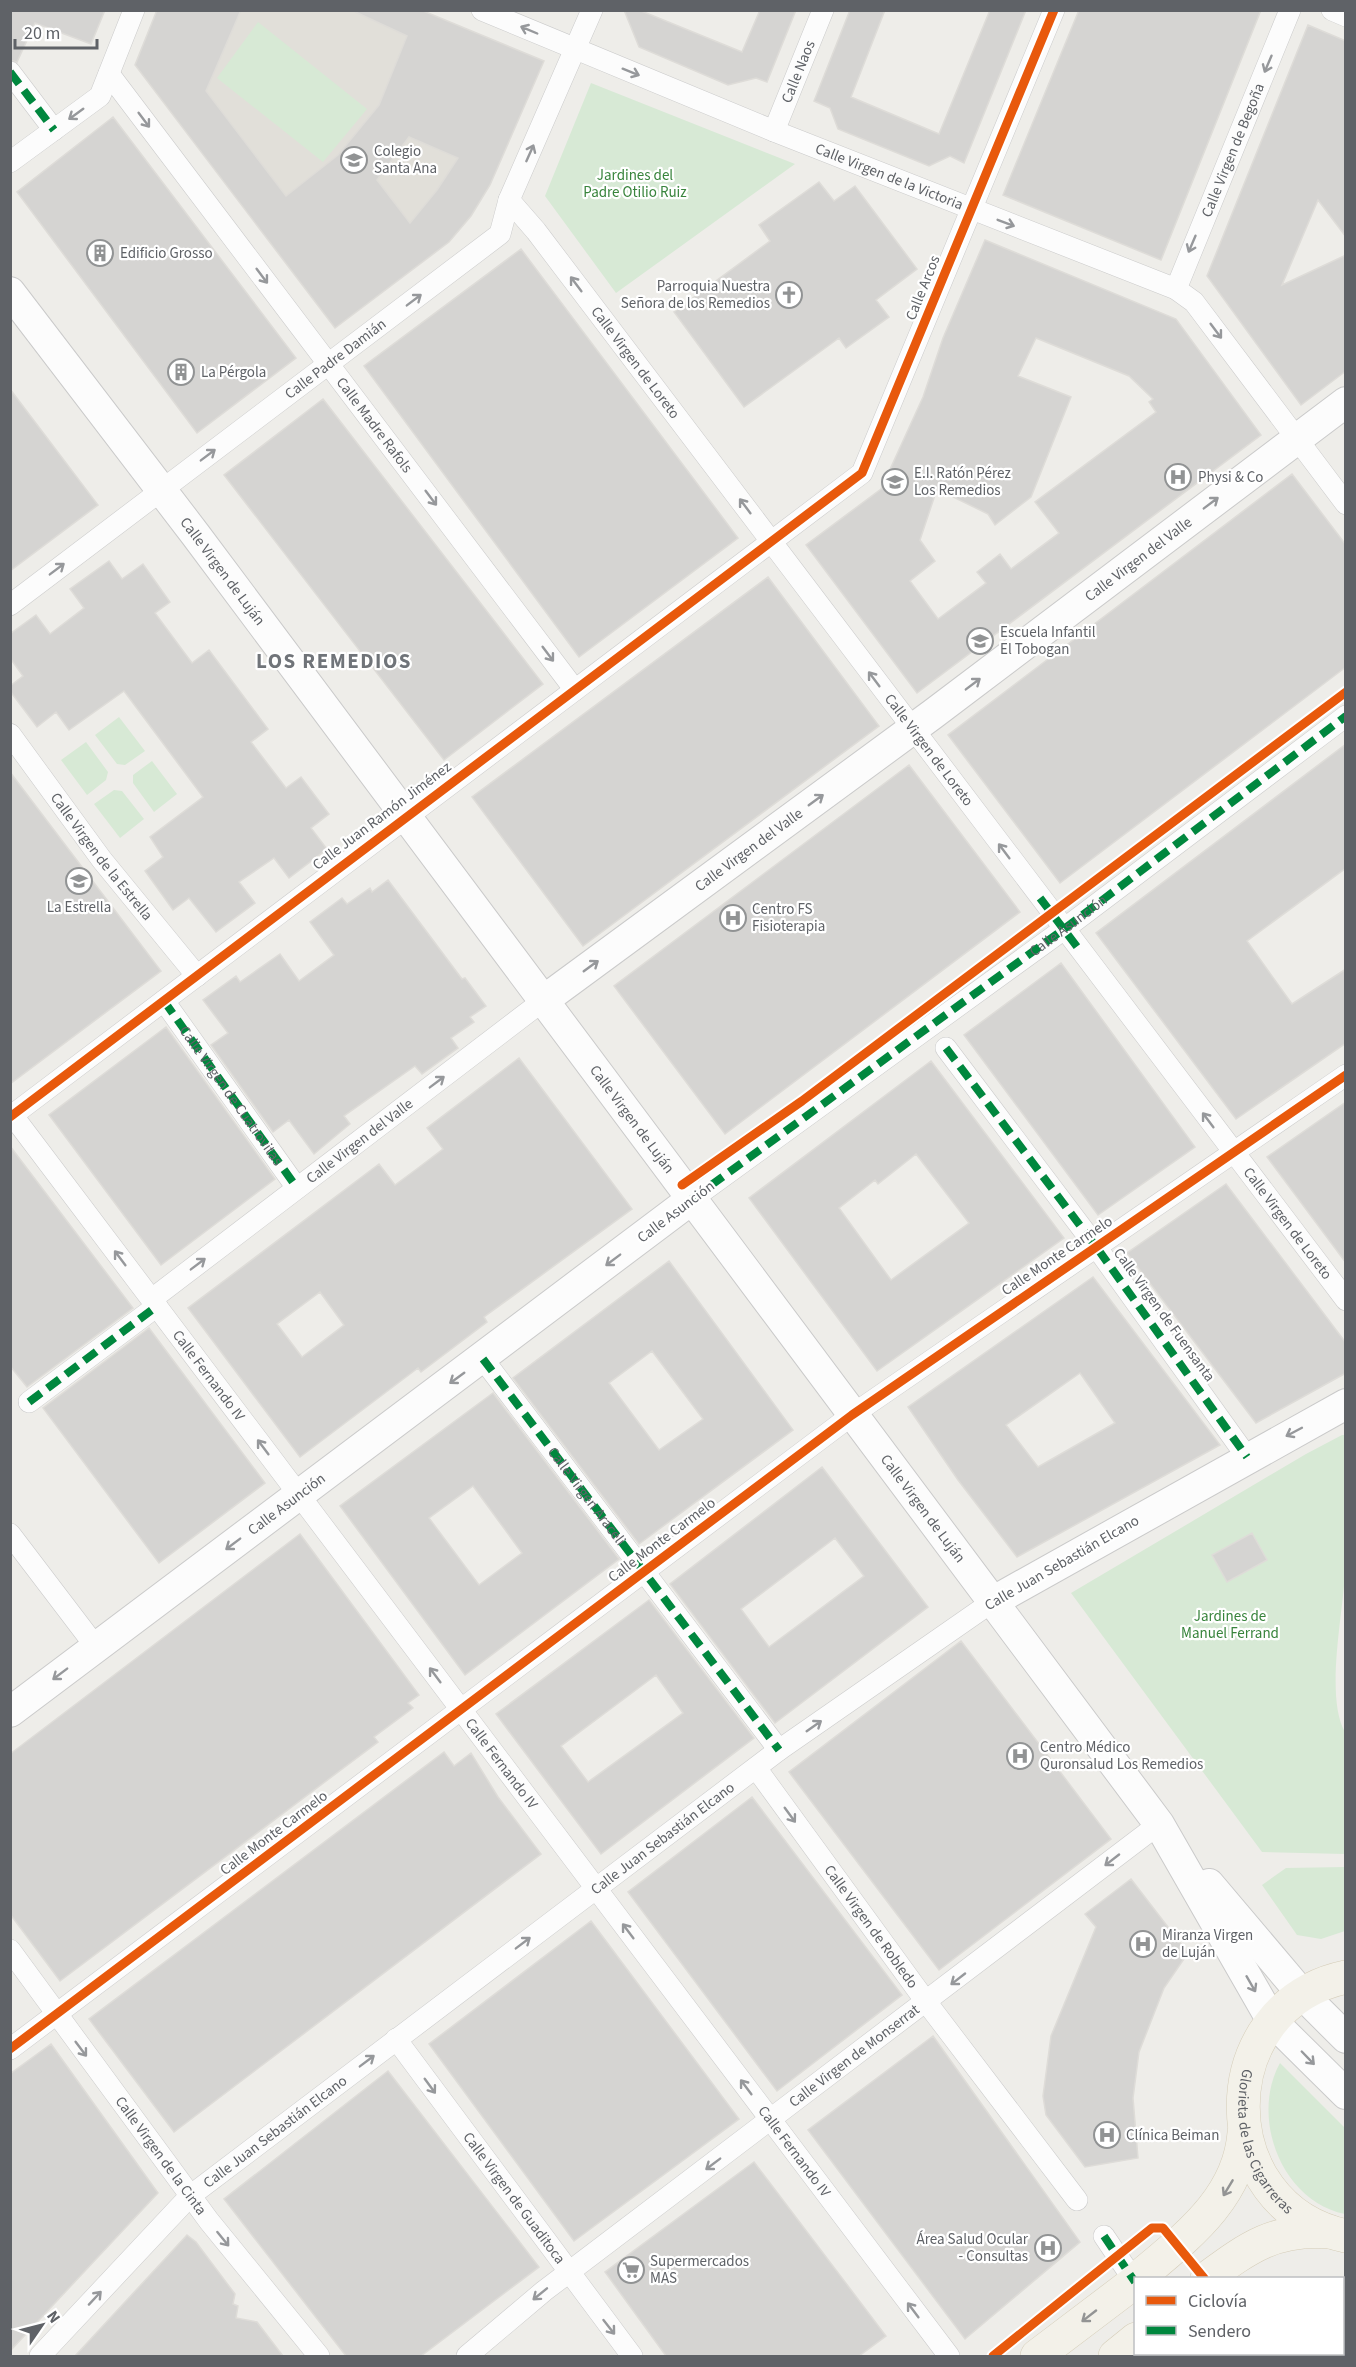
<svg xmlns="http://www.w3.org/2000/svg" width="1356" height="2367" font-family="'Source Sans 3',sans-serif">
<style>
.education{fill:#e1dfd9}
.green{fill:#d7e9d5}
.building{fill:#d5d4d2;stroke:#dedcd8;stroke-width:1.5;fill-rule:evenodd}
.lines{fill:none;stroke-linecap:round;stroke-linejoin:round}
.street-casing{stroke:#cbcbcb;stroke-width:22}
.secondary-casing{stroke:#cacaca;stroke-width:32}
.primary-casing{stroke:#d5cdb8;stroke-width:34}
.street{stroke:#fcfcfc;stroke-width:21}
.secondary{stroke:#fcfcfc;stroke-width:30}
.primary{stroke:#f3f1e9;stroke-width:33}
.quiet{stroke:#00873e;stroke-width:8;stroke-dasharray:15 8;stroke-linecap:butt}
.cycleway-casing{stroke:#fff;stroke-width:13}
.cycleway{stroke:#e8590c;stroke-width:9}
.oneway{stroke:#96989b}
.oneway2{stroke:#939494}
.labels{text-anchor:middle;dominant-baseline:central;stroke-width:4.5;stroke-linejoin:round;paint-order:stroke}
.street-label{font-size:15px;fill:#5f6267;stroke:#fff}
.poi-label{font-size:15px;fill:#5f6267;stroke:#fff;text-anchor:start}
.park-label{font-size:15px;fill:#38843c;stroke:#fff}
.district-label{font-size:21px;font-weight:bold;letter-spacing:1.5px;fill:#707479;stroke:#fff}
</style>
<rect width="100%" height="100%" fill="#eeede9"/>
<path class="education" d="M157,10L421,11L544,61L490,185L471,216L449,242L335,328L135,65Z"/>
<path class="green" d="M258,22L367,109L323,162L217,78Z
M591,83L795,164L616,293L545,196Z
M119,717L145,751L125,765L117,764L95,735Z
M86,742L108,772L106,780L87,795L61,760Z
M152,761L177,794L154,812L133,783V775Z
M114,790L122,791L144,819L120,838L94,804Z
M1342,1435H1345C1345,1481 1348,1528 1345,1573C1343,1614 1325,1698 1345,1732V1854L1262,1852L1071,1593L1306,1454Z
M1345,1867V1931L1321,1939L1297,1935L1262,1885L1286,1868Z
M1280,2063L1345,2128V2214C1281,2201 1250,2117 1280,2063Z
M1219,2354H1294L1304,2356H1217Z"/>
<path class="building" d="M10,10H105L91,44L35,23L17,62L10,60Z
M157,10H241L206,91L286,196L338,155L379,105L407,36L351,10H421L544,61L490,185L471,216L449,242L335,328L135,65ZM409,137L458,158L437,190L410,223L377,180Z
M624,10H639L742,52L760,10H796L767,82L756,78L728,85L639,47Z
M850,10H885L851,97L939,134L990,10H1026L964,163L950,156L929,166L838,129L830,108L814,101Z
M1079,10H1261L1161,260L1003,195Z
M1308,25L1346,41V237L1318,200L1282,285L1346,255V371L1301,405L1207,276Z
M113,117L296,358L197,433L17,192Z
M819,182L834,201L855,186L917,269L876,300L889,317L846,348L839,338L744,407L674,312L770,241L759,225Z
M985,240L1176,319L1261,435L917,693L806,545L881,489L923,397L943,338ZM1036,338L1129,376L1153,399L1149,402L1156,412L1035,502L1059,533L1011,569L1000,554L977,572L986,583L938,619L910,581L935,561L920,540L937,489L988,514L995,525L1031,497L1071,397L1018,376Z
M521,249L738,538L579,657L364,366Z
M10,389L98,505L10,571Z
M323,399L543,684L444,760L224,475Z
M1292,474L1346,545V667L1060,883L948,735Z
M109,561L122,579L143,564L170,602L155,613L192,663L209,650L268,729L251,742L286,788L301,777L329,814L311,828L327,849L289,878L274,858L239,882L255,903L216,932L189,898L173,910L145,871L163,857L150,837L203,797L124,691L69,730L56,712L37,727L10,691V686L23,676L10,658V634L36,615L50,634L84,608L70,589Z
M768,577L879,726L583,946L472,797Z
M1346,744V868L1247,941L1292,1004L1346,969V1043L1236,1119L1096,933Z
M909,765L1020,912L725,1134L614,986Z
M10,772L161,971L10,1084Z
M388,880L462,979L465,978L486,1006L470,1017L474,1022L451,1038L458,1048L422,1074L415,1066L344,1116L350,1124L314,1154L289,1120L273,1132L211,1045L228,1033L203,1000L236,976L240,982L280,954L299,981L334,955L310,922L342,898L347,904L370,888L372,892Z
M1061,963L1195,1147L1098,1215L964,1035Z
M166,1027L275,1179L161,1265L49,1115Z
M519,1058L632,1209L484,1317L487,1322L421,1372L418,1368L300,1457L188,1308L379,1164L395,1185L418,1168L443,1149L427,1128ZM320,1292L344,1325L302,1357L277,1324Z
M931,1061L1064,1238L877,1371L749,1198ZM916,1154L969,1223L891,1280L839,1208L875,1180L878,1184Z
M1346,1102V1263L1267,1157Z
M10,1146L133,1308L27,1387L10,1366Z
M1226,1184L1346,1343V1373L1256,1423L1127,1253Z
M669,1261L793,1430L639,1544L513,1378ZM652,1351L703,1419L659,1450L609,1383Z
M1093,1277L1220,1445L1017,1557L958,1480L908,1407ZM1080,1373L1115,1423L1038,1467L1006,1425Z
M149,1328L265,1483L159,1563L43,1408Z
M493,1393L619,1559L465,1675L340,1506ZM473,1486L522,1553L479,1585L429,1518Z
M822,1467L928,1607L775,1723L670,1584ZM835,1538L864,1576L769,1647L741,1609Z
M1252,1533L1267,1560L1227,1582L1212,1555Z
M300,1534L419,1695L408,1703L413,1708L374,1737L378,1742L60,1981L10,1914V1754Z
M649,1600L754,1738L601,1854L496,1714ZM656,1675L683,1713L588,1782L561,1746Z
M961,1641L1111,1839L939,1970L789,1772Z
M444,1752L454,1766L471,1753L498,1797L541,1854L174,2132L89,2019Z
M752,1797L902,1995L777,2091L628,1892Z
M1131,1879L1188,1953L1164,1988L1139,2052L1133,2098L1138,2158L1085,2167L1046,2115L1043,2096L1051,2036L1096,1927L1085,1914Z
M591,1921L739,2119L574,2241L429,2044Z
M933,2036L1080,2242L965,2339L808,2130Z
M51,2044L158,2193L10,2351V2074Z
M388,2071L539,2267L421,2356H346L224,2199Z
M754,2162L886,2336L859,2356H666L605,2272Z
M187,2235L196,2242L235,2294L233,2304L238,2306L236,2318L257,2322L283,2356H75Z"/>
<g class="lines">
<defs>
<g id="street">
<path id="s1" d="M482,10L774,131L1176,289L1194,302L1346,504"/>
<path d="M1332,10L1346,16"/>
<path d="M10,72L54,130"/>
<path id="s2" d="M109,74L575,690"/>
<path id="s3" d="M774,131L823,10"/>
<path d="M10,162L100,96L134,10"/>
<path id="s4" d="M509,200L536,231L1346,1300"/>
<path id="s5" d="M1176,289L1290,10"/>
<path id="s6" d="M10,605L500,234L509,200L592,10"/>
<path id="s7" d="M10,734L102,860L197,976"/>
<path id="s8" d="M164,1001L297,1188"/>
<path d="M946,1048L1097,1248L1247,1457"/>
<path id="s9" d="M10,1112L949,2356"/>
<path d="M10,1117L862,473L1054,10"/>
<path id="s10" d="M692,1199L1064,929L1346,716"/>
<path id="s11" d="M152,1299L544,1000"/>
<path d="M483,1359L779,1750"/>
<path d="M29,1402L157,1306"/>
<path d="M10,1534L96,1647"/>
<path id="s12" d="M756,1768L927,2003L1077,2200"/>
<path id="s13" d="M10,1950L209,2221L319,2356"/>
<path id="s14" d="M396,2039L632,2356"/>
<path d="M10,2049L852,1415L1346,1075"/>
<path d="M1104,2236L1135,2282"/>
<path id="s15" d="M40,2356L190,2196L779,1750L992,1602"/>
<path id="s16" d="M467,2356L544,2291L1159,1824"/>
</g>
<g id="secondary">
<path id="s17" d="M10,292L195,534L1159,1824L1272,2021L1346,2094"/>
<path id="s18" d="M544,1000L933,714L1346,402"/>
<path d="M992,1602L1346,1404"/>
<path id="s19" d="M10,1712L692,1199"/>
<path d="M1209,1884L1302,1994L1346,2038"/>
</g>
<g id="primary">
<path id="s20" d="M1346,1977C1209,2006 1209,2207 1346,2236"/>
<path d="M1138,2278C1185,2238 1239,2199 1244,2133"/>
<path d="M1207,2278C1249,2247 1275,2228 1330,2232"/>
<path d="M1037,2356L1136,2281"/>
<path d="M1115,2356L1136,2339"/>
</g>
</defs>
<use href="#street" class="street-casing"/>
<use href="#secondary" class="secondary-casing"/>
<use href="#primary" class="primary-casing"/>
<use href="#street" class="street"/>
<use href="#secondary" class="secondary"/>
<use href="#primary" class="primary"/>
<g class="quiet">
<path d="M10,72L54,130"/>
<path d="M1040,898L1078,948"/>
<path d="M164,1001L297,1188"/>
<path d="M946,1048L1097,1248L1247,1457"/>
<path d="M692,1199L1064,929L1346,716"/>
<path id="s21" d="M483,1359L779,1750"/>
<path d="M29,1402L157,1306"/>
<path d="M1104,2236L1135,2282"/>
</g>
<defs>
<path id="cycleway" d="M10,1117L862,473L1054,10
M682,1185L802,1101L1346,692
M10,2049L852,1415L1346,1075
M993,2356L1152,2228H1163L1204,2278"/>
</defs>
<use href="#cycleway" class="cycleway-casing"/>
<use href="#cycleway" class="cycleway"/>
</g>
<defs><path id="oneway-shaft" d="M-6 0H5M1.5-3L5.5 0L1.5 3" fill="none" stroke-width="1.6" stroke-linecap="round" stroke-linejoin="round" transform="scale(1.5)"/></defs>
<g class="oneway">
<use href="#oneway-shaft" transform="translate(529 30) rotate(-157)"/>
<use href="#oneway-shaft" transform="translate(1268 64) rotate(113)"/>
<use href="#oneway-shaft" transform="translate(631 72) rotate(22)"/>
<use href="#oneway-shaft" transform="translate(76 114) rotate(144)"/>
<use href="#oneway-shaft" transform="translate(144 120) rotate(53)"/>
<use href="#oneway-shaft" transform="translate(530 153) rotate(-66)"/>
<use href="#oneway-shaft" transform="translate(1006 223) rotate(21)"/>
<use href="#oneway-shaft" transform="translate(1192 244) rotate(113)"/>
<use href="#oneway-shaft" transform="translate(262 276) rotate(53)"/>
<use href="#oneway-shaft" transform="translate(576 284) rotate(-127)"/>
<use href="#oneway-shaft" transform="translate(414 300) rotate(-37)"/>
<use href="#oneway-shaft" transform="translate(1216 331) rotate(53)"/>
<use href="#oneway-shaft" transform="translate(208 455) rotate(-37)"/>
<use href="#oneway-shaft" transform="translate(431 498) rotate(53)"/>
<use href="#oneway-shaft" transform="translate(1211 503) rotate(-37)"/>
<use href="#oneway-shaft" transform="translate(745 506) rotate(-127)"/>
<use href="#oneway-shaft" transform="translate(57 569) rotate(-37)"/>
<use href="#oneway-shaft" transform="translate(548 654) rotate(53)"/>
<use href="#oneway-shaft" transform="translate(874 679) rotate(-127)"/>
<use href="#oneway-shaft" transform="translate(973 684) rotate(-37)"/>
<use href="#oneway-shaft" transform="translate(816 800) rotate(-36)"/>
<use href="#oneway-shaft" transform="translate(1004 851) rotate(-127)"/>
<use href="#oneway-shaft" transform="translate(591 966) rotate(-36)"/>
<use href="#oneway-shaft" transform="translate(437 1082) rotate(-37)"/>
<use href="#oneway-shaft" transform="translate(1208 1120) rotate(-127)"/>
<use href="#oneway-shaft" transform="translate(120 1258) rotate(-127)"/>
<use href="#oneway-shaft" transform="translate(613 1260) rotate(143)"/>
<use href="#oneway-shaft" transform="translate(198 1264) rotate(-37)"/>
<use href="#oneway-shaft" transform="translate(457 1378) rotate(144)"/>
<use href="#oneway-shaft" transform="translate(1294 1432) rotate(152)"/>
<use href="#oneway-shaft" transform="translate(263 1447) rotate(-127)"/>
<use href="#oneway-shaft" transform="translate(233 1544) rotate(143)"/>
<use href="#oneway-shaft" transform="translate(60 1674) rotate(143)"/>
<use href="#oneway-shaft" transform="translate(435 1675) rotate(-127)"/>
<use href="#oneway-shaft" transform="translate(814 1726) rotate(-35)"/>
<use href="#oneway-shaft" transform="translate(790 1815) rotate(54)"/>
<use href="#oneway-shaft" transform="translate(1112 1860) rotate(142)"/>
<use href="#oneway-shaft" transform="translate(628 1931) rotate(-127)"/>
<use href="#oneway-shaft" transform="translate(523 1943) rotate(-37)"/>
<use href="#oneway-shaft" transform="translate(958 1979) rotate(142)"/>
<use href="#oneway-shaft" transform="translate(1251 1984) rotate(60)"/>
<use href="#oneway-shaft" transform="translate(81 2049) rotate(53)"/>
<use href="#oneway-shaft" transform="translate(1308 2058) rotate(46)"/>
<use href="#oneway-shaft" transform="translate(367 2061) rotate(-37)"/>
<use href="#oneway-shaft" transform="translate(430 2086) rotate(54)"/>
<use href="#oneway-shaft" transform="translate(746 2087) rotate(-127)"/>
<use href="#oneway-shaft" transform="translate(713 2164) rotate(143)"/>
<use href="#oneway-shaft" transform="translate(223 2239) rotate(51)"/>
<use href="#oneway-shaft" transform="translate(540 2294) rotate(141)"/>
<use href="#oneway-shaft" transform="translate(95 2298) rotate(-47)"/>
<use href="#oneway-shaft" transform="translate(913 2310) rotate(-127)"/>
<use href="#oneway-shaft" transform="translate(609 2327) rotate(52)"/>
</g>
<g class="oneway2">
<use href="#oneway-shaft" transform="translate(1228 2188) rotate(121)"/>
<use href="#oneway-shaft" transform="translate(1089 2316) rotate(142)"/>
</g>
<defs>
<symbol id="school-ring" viewBox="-11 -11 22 22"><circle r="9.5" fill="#fff" stroke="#919394" stroke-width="1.5"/><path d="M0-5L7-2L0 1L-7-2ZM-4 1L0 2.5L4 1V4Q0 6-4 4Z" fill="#919394"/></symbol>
<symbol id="building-ring" viewBox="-11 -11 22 22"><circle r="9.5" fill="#fff" stroke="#919394" stroke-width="1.5"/><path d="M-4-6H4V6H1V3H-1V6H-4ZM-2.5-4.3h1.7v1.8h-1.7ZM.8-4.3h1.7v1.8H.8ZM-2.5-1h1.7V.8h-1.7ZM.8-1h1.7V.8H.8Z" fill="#919394"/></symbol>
<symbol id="church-ring" viewBox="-11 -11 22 22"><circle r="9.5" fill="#fff" stroke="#919394" stroke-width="1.5"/><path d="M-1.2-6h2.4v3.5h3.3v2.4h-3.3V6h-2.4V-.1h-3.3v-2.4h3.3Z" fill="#919394"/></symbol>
<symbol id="hospital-ring" viewBox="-11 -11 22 22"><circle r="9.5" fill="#fff" stroke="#919394" stroke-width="1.5"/><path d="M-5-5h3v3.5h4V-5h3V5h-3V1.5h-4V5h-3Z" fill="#919394"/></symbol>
<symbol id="supermarket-ring" viewBox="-11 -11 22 22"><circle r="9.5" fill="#fff" stroke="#919394" stroke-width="1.5"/><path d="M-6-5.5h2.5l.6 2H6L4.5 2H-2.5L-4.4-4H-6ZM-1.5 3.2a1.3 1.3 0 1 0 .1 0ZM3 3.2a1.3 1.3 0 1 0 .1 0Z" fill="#919394"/></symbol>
</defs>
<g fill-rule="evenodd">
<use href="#school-ring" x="339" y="145" width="30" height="30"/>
<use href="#building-ring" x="85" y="238" width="30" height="30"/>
<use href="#church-ring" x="774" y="280" width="30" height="30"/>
<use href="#building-ring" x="166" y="357" width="30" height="30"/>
<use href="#hospital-ring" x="1163" y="462" width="30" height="30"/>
<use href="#school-ring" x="880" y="467" width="30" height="30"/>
<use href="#school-ring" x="965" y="626" width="30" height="30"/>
<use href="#school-ring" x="64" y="866" width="30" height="30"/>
<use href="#hospital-ring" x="718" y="903" width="30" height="30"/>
<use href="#hospital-ring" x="1005" y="1741" width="30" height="30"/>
<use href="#hospital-ring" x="1128" y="1929" width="30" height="30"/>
<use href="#hospital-ring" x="1092" y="2120" width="30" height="30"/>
<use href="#hospital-ring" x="1033" y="2233" width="30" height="30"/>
<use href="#supermarket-ring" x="616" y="2255" width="30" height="30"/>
</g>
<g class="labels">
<g class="street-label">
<text stroke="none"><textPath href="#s3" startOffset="64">Calle Naos</textPath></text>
<text stroke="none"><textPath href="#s5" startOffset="150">Calle Virgen de Begoña</textPath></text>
<text stroke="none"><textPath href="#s1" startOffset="440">Calle Virgen de la Victoria</textPath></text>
<text transform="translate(923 288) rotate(-68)">Calle Arcos</text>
<text stroke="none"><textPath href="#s6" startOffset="408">Calle Padre Damián</textPath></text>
<text stroke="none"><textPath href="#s4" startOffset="206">Calle Virgen de Loreto</textPath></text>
<text stroke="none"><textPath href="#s2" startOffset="440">Calle Madre Rafols</textPath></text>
<text stroke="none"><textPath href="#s18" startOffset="740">Calle Virgen del Valle</textPath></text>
<text stroke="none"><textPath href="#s17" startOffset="351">Calle Virgen de Luján</textPath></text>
<text stroke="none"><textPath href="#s4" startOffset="692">Calle Virgen de Loreto</textPath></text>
<text transform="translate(382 816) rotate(-37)">Calle Juan Ramón Jiménez</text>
<text stroke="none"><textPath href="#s18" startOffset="254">Calle Virgen del Valle</textPath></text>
<text stroke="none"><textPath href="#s7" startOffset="153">Calle Virgen de la Estrella</textPath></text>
<text stroke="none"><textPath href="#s10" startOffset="465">Calle Asunción</textPath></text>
<text stroke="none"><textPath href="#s8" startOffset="116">Calle Virgen de Cuatrovitas</textPath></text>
<text stroke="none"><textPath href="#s17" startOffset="1035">Calle Virgen de Luján</textPath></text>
<text stroke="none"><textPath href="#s11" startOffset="261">Calle Virgen del Valle</textPath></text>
<text transform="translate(676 1212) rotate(-37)">Calle Asunción</text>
<text stroke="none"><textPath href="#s4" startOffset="1286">Calle Virgen de Loreto</textPath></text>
<text transform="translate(1057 1256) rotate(-34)">Calle Monte Carmelo</text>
<text transform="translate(1164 1315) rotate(54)">Calle Virgen de Fuensanta</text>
<text stroke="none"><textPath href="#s9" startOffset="330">Calle Fernando IV</textPath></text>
<text stroke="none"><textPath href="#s21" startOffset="172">Calle Virgen Araceli</textPath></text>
<text stroke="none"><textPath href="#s19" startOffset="346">Calle Asunción</textPath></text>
<text stroke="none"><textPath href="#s17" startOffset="1521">Calle Virgen de Luján</textPath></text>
<text transform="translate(662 1540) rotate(-37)">Calle Monte Carmelo</text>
<text transform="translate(1062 1563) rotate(-30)">Calle Juan Sebastián Elcano</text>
<text stroke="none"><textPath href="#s9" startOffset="816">Calle Fernando IV</textPath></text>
<text transform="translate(274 1833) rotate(-37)">Calle Monte Carmelo</text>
<text stroke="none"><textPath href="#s15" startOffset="812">Calle Juan Sebastián Elcano</textPath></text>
<text stroke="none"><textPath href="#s12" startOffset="196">Calle Virgen de Robledo</textPath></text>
<text stroke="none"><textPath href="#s16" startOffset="490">Calle Virgen de Monserrat</textPath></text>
<text stroke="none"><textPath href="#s15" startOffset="326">Calle Juan Sebastián Elcano</textPath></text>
<text stroke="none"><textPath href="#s20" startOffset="220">Glorieta de las Cigarreras</textPath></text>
<text stroke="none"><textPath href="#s9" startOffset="1302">Calle Fernando IV</textPath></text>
<text stroke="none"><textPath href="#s13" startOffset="255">Calle Virgen de la Cinta</textPath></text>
<text stroke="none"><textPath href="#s14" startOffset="198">Calle Virgen de Guaditoca</textPath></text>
</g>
<g class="poi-label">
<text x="374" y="151">Colegio<tspan x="374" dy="17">Santa Ana</tspan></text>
<text x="120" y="253">Edificio Grosso</text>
<text x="770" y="286" text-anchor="end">Parroquia Nuestra<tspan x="770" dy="17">Señora de los Remedios</tspan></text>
<text x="201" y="372">La Pérgola</text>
<text x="914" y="473">E.I. Ratón Pérez<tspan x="914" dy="17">Los Remedios</tspan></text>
<text x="1198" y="477">Physi &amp; Co</text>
<text x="1000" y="632">Escuela Infantil<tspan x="1000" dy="17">El Tobogan</tspan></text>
<text x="79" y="907" text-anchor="middle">La Estrella</text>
<text x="752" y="909">Centro FS<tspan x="752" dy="17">Fisioterapia</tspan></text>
<text x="1040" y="1747">Centro Médico<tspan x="1040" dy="17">Quronsalud Los Remedios</tspan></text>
<text x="1162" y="1935">Miranza Virgen<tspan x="1162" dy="17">de Luján</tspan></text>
<text x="1126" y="2135">Clínica Beiman</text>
<text x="1028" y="2239" text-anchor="end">Área Salud Ocular<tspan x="1028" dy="17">- Consultas</tspan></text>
<text x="650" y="2261">Supermercados<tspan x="650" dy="17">MAS</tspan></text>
</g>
<g class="park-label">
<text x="635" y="175">Jardines del<tspan x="635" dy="17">Padre Otilio Ruiz</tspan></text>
<text x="1230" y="1616">Jardines de<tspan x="1230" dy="17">Manuel Ferrand</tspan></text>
</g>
<g class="district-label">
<text x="334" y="661">LOS REMEDIOS</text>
</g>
</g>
<rect width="1356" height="2367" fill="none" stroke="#5f6267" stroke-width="24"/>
<rect x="1134" y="2277" width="210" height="78" fill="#ffffff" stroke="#bfc0c2" stroke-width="1.5"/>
<rect x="1146" y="2296" width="30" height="9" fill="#e8590c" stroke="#bfc0c2" stroke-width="1.5"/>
<text x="1188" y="2307" font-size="18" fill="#5f6267">Ciclovía</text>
<rect x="1146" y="2326" width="30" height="9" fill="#00873e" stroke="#bfc0c2" stroke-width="1.5"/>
<text x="1188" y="2337" font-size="18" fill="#5f6267">Sendero</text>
<g transform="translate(42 2325) rotate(55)" stroke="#ffffff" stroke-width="4.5" paint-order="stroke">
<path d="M0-4.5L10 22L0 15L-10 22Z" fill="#5f6267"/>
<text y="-9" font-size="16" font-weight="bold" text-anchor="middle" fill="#5f6267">N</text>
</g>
<path d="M15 39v9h82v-9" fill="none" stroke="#5f6267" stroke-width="3"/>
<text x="24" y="39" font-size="18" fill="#5f6267" stroke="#ffffff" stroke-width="4.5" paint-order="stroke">20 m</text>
</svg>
